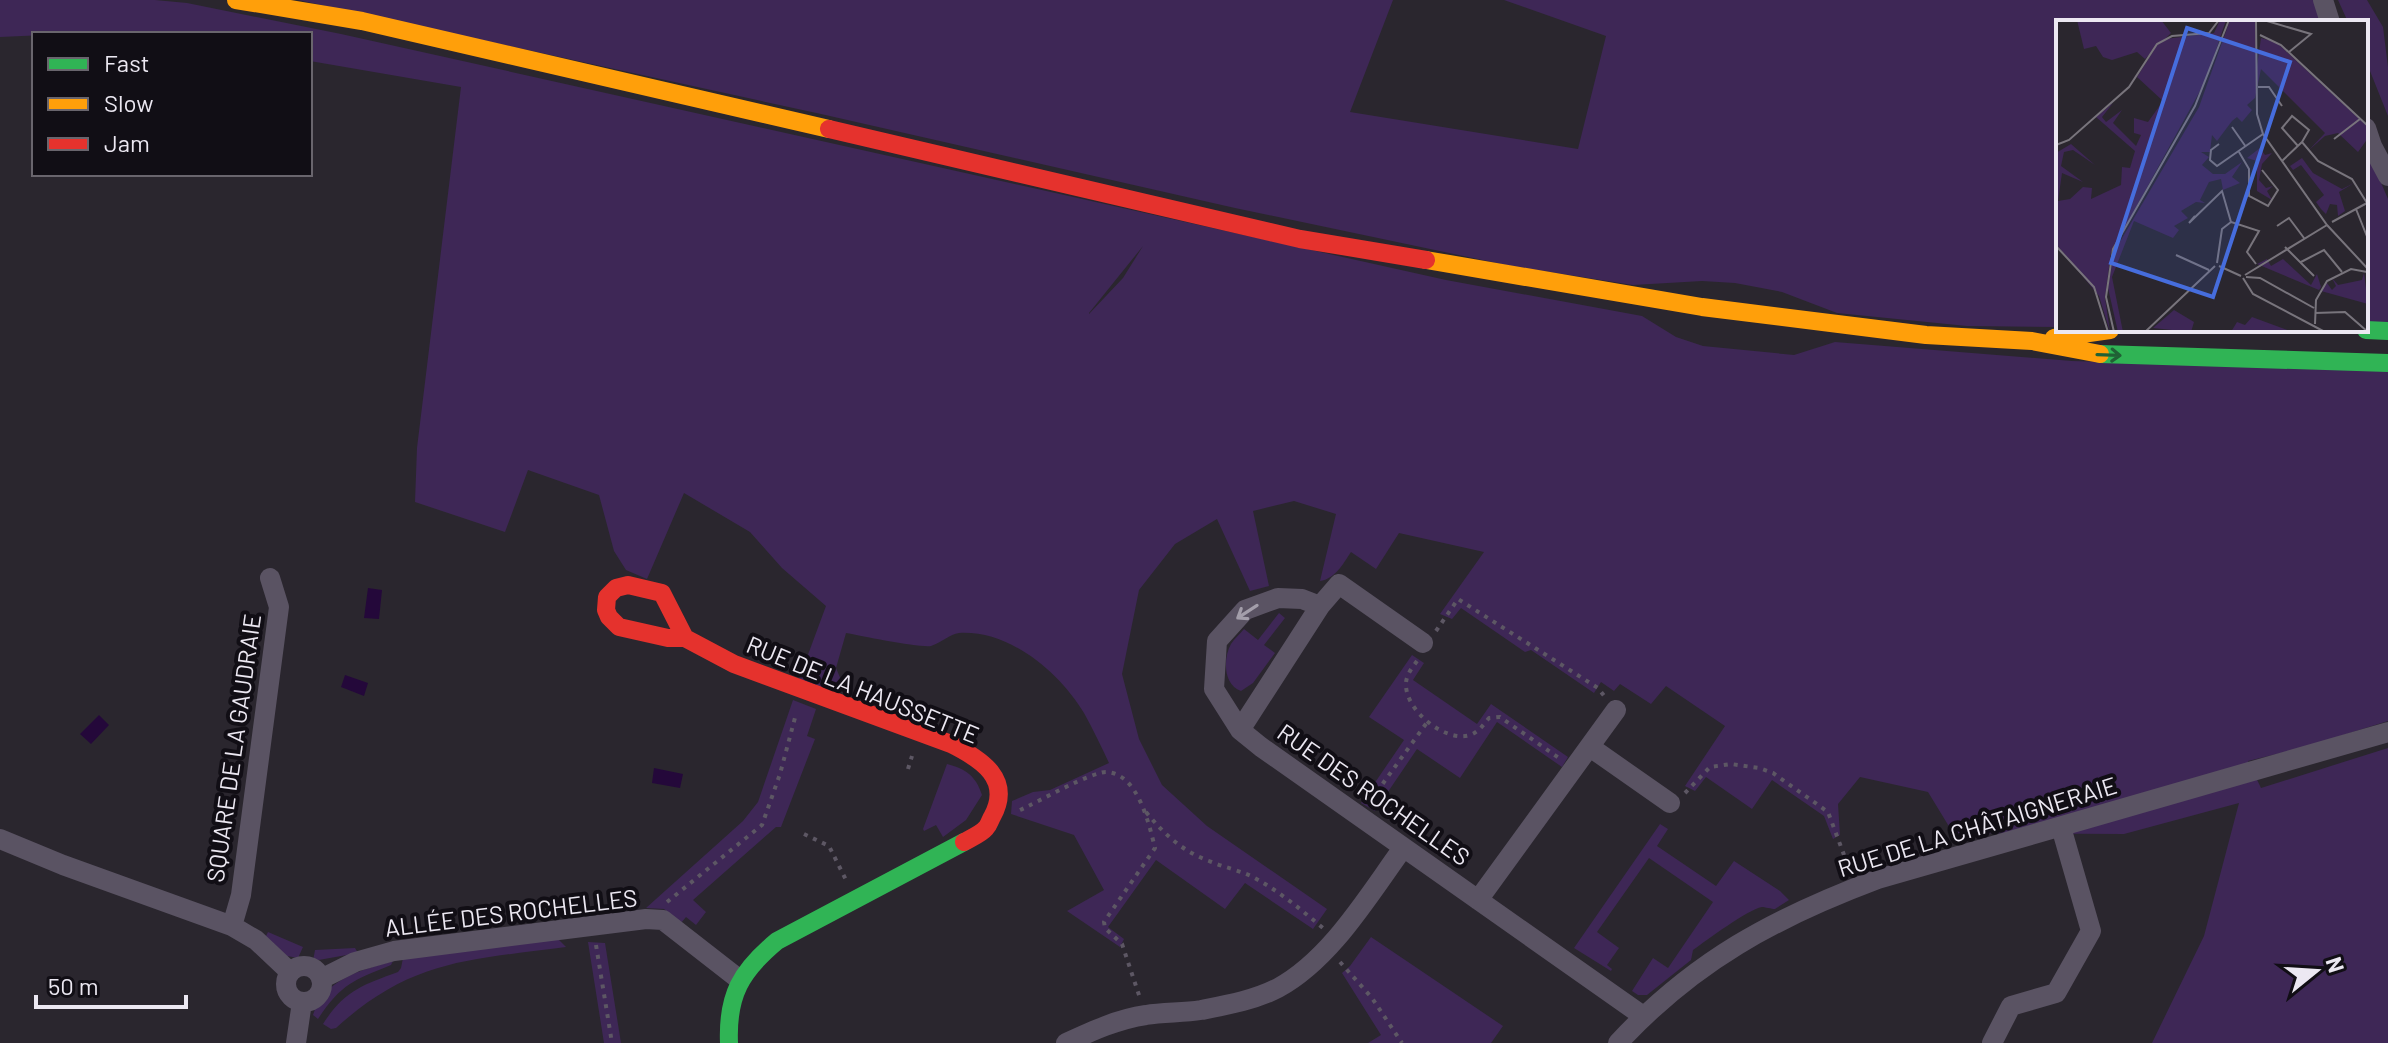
<svg xmlns="http://www.w3.org/2000/svg" width="2388" height="1043" font-family="Barlow,sans-serif">
<style>
.green{fill:#3e2756;fill-rule:evenodd}
.water{fill:#24083a}
.lines{fill:none;stroke-linecap:round;stroke-linejoin:round}
.path{stroke:#5d5764;stroke-width:4;stroke-dasharray:4 6;stroke-linecap:butt}
.street{stroke:#5a5363;stroke-width:20}
.fast{stroke:#30b455;stroke-width:18}
.slow{stroke:#ff9f0a;stroke-width:18}
.jam{stroke:#e5322d;stroke-width:18}
.oneway{stroke:#206135}
.oneway2{stroke:#a39eaa}
.labels{text-anchor:middle;dominant-baseline:central;stroke-width:8;stroke-linejoin:round;paint-order:stroke}
.street-label{font-size:24px;fill:#ece8f2;stroke:#110e15}
.inset-road{fill:none;stroke:#78747c;stroke-width:2}
.view{fill:#466ddd;fill-opacity:0.15;stroke:#466ddd;stroke-width:4}
.inset-edge{fill:none;stroke:#ece8f2;stroke-width:4}
</style>
<rect width="100%" height="100%" fill="#2a262e"/>
<path class="green" d="M0,0H155L187,3L341,34L1446,280L1642,316L1676,337L1703,346L1794,355L1835,342L2072,361L2388,370V721L2302,748L2248,761L2261,788L2388,748V1043H2152L2204,936L2239,803L2124,834L1953,833L1928,792L1860,777L1838,804L1840,835L1833,839L1824,816L1772,780L1752,809L1706,777L1695,791L1685,786L1725,726L1666,686L1651,704L1620,684L1614,691L1601,682L1594,693L1531,650L1525,652L1461,608L1452,619L1440,614L1484,552L1399,533L1376,569L1351,552C1343,564 1335,579 1320,581L1336,514L1294,501L1253,511L1269,586L1250,591L1217,519L1175,544L1139,590L1122,674L1139,739L1162,785L1207,826L1327,909L1313,929L1245,883L1225,909L1156,860L1108,927L1124,939L1120,947L1067,911L1104,890L1074,835L1011,814L1012,801L1033,792L1050,790L1109,763C1101,746 1093,729 1084,713C1059,672 1010,630 959,633C950,634 941,643 931,646C920,648 862,636 846,633L836,668L844,687L836,684L832,692L799,679L826,606L782,568L750,532L684,493L647,579L626,570L614,551L599,495L528,470L505,532L415,502L417,448L461,87L310,61V34H149L133,31L0,37ZM1143,246L1123,278L1089,314V313Z
M298,0H1393L1350,112L1578,149L1606,36L1504,0H2314L2322,22H2058V327L1967,326L1837,313L1782,292L1735,283L1702,281L1633,285L1511,266L1235,208L821,114Z
M2338,0H2367L2383,27L2388,67V116L2366,61V22H2348Z
M2366,148L2388,199V324L2366,323Z
M1279,613L1285,618L1264,645L1275,653L1253,683L1241,691C1223,685 1223,658 1231,644C1234,639 1240,634 1244,629L1258,640Z
M1412,655L1424,663L1413,680L1477,724L1491,704L1568,757L1562,767L1497,722L1460,778L1417,749L1375,811L1361,803L1404,740L1369,717Z
M793,700L816,709L807,736L815,739L781,827H776L693,900L706,912L696,925L686,917L681,923L664,909L646,908L743,821L758,802Z
M947,764C966,769 976,776 982,795L966,820L943,837L936,825L924,831L923,829Z
M1660,824L1668,829L1657,846L1716,886L1734,861L1780,891L1789,900L1775,909C1772,909 1764,907 1762,907C1747,910 1707,940 1693,950L1691,960L1647,995H1638L1632,991L1653,958L1668,968L1713,902L1649,858L1597,932L1619,948L1607,965L1612,969L1611,971L1574,948Z
M268,932L303,947L298,958L287,956L265,938Z
M1371,937L1503,1026L1491,1043H1368L1381,1035L1342,973L1350,966Z
M558,939L566,947C470,960 412,959 336,1028L331,1029L323,1024C344,991 362,985 398,972L401,968L403,958Z
M588,942L605,943L621,1043H604Z
M355,948L358,953L313,961L315,950Z
M393,961L391,965C354,980 341,984 318,1019L313,1015C324,979 361,970 393,961Z"/>
<path class="water" d="M368,588L382,590L379,619L364,618Z
M345,675L368,683L364,696L341,687Z
M99,715L109,725L91,744L80,734Z
M654,768L683,774L680,788L652,783Z"/>
<g class="lines">
<path class="path" d="M1436,631L1458,599L1598,688L1605,697
M1417,661C1412,668 1406,675 1406,684C1405,710 1445,743 1470,735C1479,732 1483,725 1489,718L1500,717L1559,758
M908,769L912,756
M1685,793L1710,767L1731,764L1759,768L1773,773L1828,812L1850,871
M1371,800L1428,721
M1020,810C1038,802 1092,771 1107,772C1138,774 1149,824 1155,848L1104,922L1105,928L1122,944L1140,998
M1146,812C1164,834 1182,851 1209,861C1223,867 1238,870 1251,876C1278,890 1300,909 1323,928
M804,834L829,846L846,880
M667,902L762,825L780,774L796,714
M596,945L612,1043
M1340,962L1372,998L1402,1043"/>
<path class="street" d="M2323,0L2330,22
M2366,128L2372,146L2388,176
M1320,606L1302,599L1278,598L1245,610L1217,641L1214,689L1240,730L1261,747L1643,1016
M1240,730L1320,606L1339,584L1423,643
M1590,747L1670,803
M0,839L63,865L232,926L256,940L290,972
M1478,900L1616,710
M232,926L241,895L279,607L270,578
M286 984a18 18 0 1 1 36 0a18 18 0 1 1-36 0Z
M321,979L355,962L394,951L646,919L663,920L740,980
M296,1043L302,1002
M1066,1043C1092,1031 1118,1019 1146,1015C1164,1012 1183,1013 1201,1010C1227,1005 1255,1000 1278,988C1331,959 1368,896 1403,848
M1618,1043C1694,961 1774,918 1878,879L2388,732
M1992,1043L2011,1006L2056,993L2091,931L2061,827"/>
<path class="fast" d="M2366,330L2388,331
M2100,354L2388,363
M729,1043C727,995 741,971 777,941L964,842"/>
<path class="slow" d="M236,0L362,21L829,129
M1426,260L1702,307L1926,335L2032,341L2100,354
M2054,338L2110,330"/>
<path class="jam" d="M829,129L1300,239L1426,260
M685,638L662,593L628,585L616,588L607,597L606,610L609,617L619,627L668,638H685L734,664L951,744C981,759 1013,779 992,817C990,820 989,825 986,828C981,834 971,838 964,842"/>
</g>
<defs><path id="oneway-shaft" d="M-6 0H5M1.5-3L5.5 0L1.5 3" fill="none" stroke-width="1.6" stroke-linecap="round" stroke-linejoin="round" transform="scale(2)"/></defs>
<use class="oneway" href="#oneway-shaft" transform="translate(2109 355) rotate(2)"/>
<use class="oneway2" href="#oneway-shaft" transform="translate(1247 612) rotate(147)"/>
<g class="labels">
<g class="street-label">
<text transform="translate(863 689) rotate(22)">RUE DE LA HAUSSETTE</text>
<text transform="translate(233 748) rotate(-82)">SQUARE DE LA GAUDRAIE</text>
<text transform="translate(1374 794) rotate(35)">RUE DES ROCHELLES</text>
<text transform="translate(1977 826) rotate(-17)">RUE DE LA CHÂTAIGNERAIE</text>
<text transform="translate(511 912) rotate(-7)">ALLÉE DES ROCHELLES</text>
</g>
</g>
<g transform="translate(2056 20)">
<rect width="312" height="312" fill="#2a262e"/>
<path d="M21,0H105L115,13L89,39L81,32L56,40L47,37L40,26L28,29ZM164,0H170L150,60L55,233L49,278L54,312L43,276L0,224V133L15,124L39,145L17,130L8,132L5,146L27,162L6,153L2,181L14,179L27,167L36,168L35,179L65,165L66,147L74,148L79,131L40,97L57,83L46,97L50,102L66,90L57,103L80,126L85,115L78,113V98L92,102L107,81L81,57L100,27L109,19L158,13ZM174,0H199L201,46L205,18L220,22L312,107V118L302,132L282,113L269,116L253,130L269,113L205,49L199,78L191,85L196,90L186,102L181,97L176,101L161,121L156,115L154,132H145L153,137L146,145L157,154H169L186,142L176,157L184,163L167,170L165,159L153,162L144,180L149,183L140,182L125,191L132,198L118,206L123,210L117,218L78,201L56,257L67,312H62L52,268L58,232L143,87ZM204,128L209,135L216,133L206,144L203,160L210,168L217,166L211,171L216,180L201,171V141L191,138ZM246,138L257,153L286,169L298,163L283,172L289,191L282,196L281,185L274,184L270,194L265,189L260,182L268,175L245,145L237,150L234,146ZM211,239L215,246L227,239L255,265L261,254L265,267L263,270L201,244ZM308,253L312,284L265,271L271,263L276,270L280,266L276,258L282,265L306,260ZM118,290L138,302L135,312L97,308ZM196,297L237,312H175L181,302L189,305Z" fill="#3e2756"/>
<path class="inset-road" d="M200,0L201,94L207,114L271,205L312,249M211,1L255,14L233,32M204,15L225,25L312,106M202,67H213L226,86M176,107L190,127M278,119L304,99M163,124L155,130L154,140L161,146L207,114M0,125L13,120L73,67L101,24L116,16L153,13L163,0M242,126L226,108L236,96L253,110L246,122M183,132L193,149V176L212,186L222,170L206,150M226,141L246,122L262,141L296,159L311,183M300,189L312,219M139,196L133,203L166,171L175,202L203,211L191,232L200,244M276,202L311,183M221,206L233,198L248,218M0,226L38,267L52,312M229,227L258,256M120,235L153,250M245,242L268,230L286,252M161,243L166,209L175,202M163,246L185,256M189,255L271,205M190,257L204,258L258,288M187,258L197,274L269,312M259,293L289,292L312,312M259,304L260,280L271,261L295,249L311,252M58,312L50,277L57,229L139,86L173,0M89,312L159,246"/>
<path class="view" d="M131,8L234,42L157,277L55,243Z"/>
<rect width="312" height="312" class="inset-edge"/>
</g>
<rect x="32" y="32" width="280" height="144" fill="#110e15" stroke="#69656d" stroke-width="2"/>
<rect x="48" y="58" width="40" height="12" fill="#30b455" stroke="#69656d" stroke-width="2"/>
<text x="104" y="72" font-size="24" fill="#ece8f2">Fast</text>
<rect x="48" y="98" width="40" height="12" fill="#ff9f0a" stroke="#69656d" stroke-width="2"/>
<text x="104" y="112" font-size="24" fill="#ece8f2">Slow</text>
<rect x="48" y="138" width="40" height="12" fill="#e5322d" stroke="#69656d" stroke-width="2"/>
<text x="104" y="152" font-size="24" fill="#ece8f2">Jam</text>
<g transform="translate(2316 971) rotate(72)" stroke="#110e15" stroke-width="6" paint-order="stroke">
<path d="M0-6L14 30L0 20L-14 30Z" fill="#ece8f2"/>
<text y="-12" font-size="22" font-weight="bold" text-anchor="middle" fill="#ece8f2">N</text>
</g>
<path d="M36 995v12h150v-12" fill="none" stroke="#ece8f2" stroke-width="4"/>
<text x="48" y="995" font-size="24" fill="#ece8f2" stroke="#110e15" stroke-width="6" paint-order="stroke">50 m</text>
</svg>
